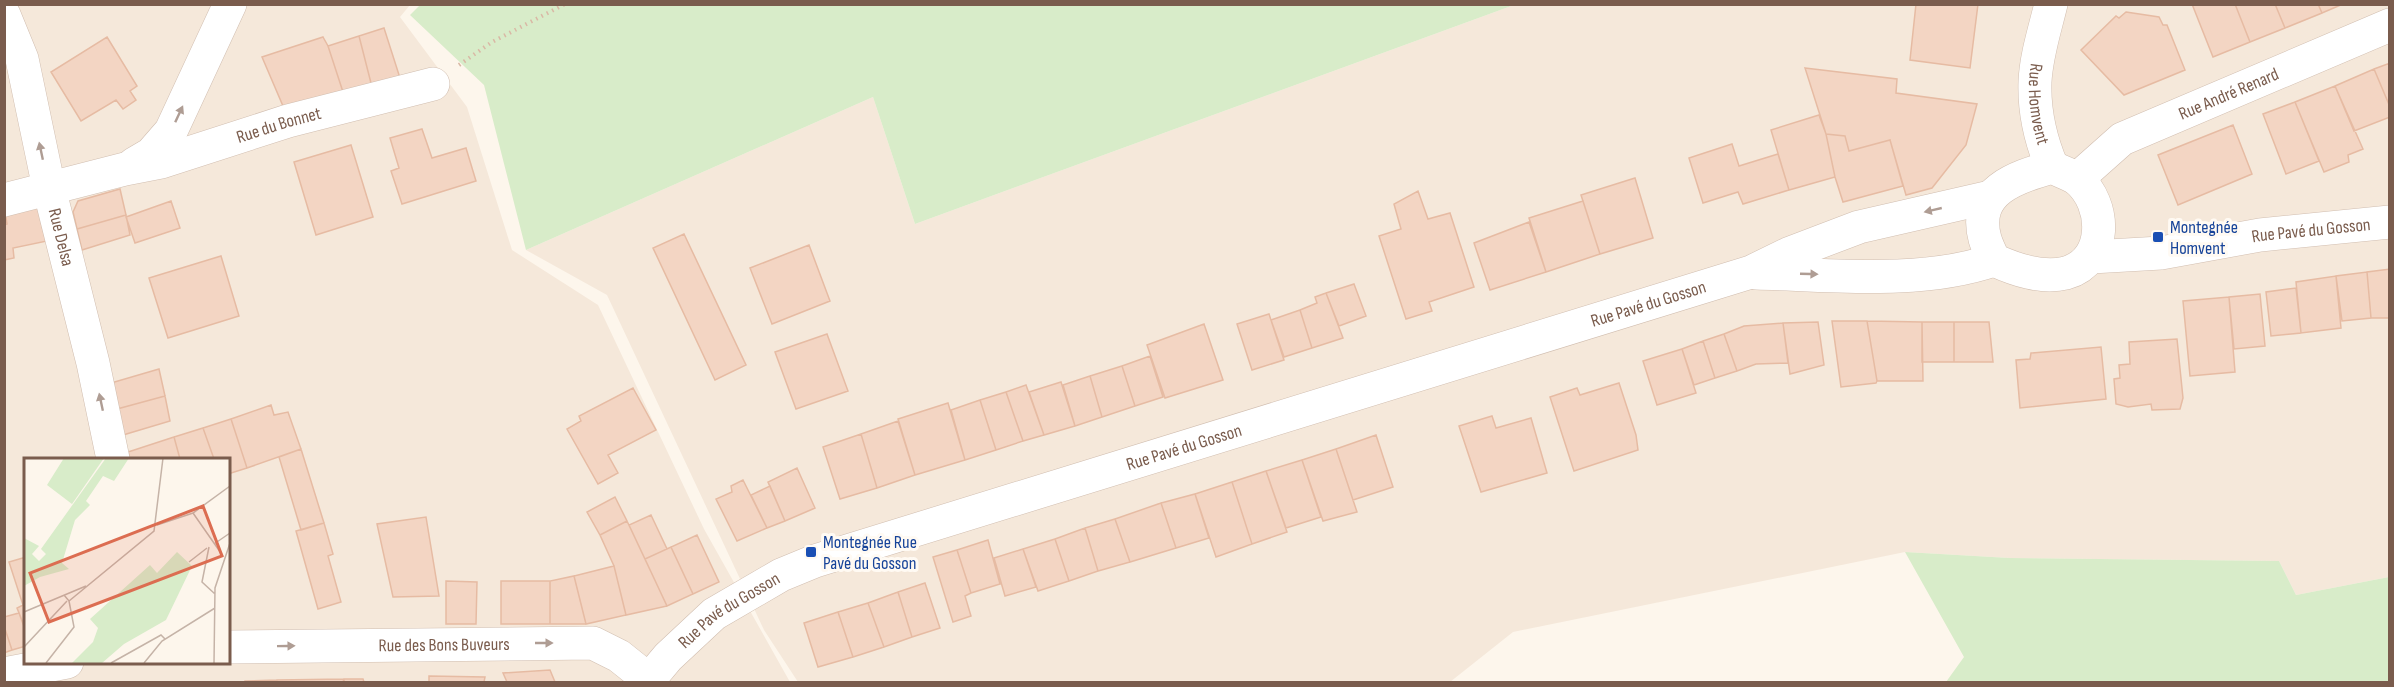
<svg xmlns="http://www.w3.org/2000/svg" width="2394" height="687" font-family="'Sofia Sans Condensed',sans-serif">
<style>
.residential{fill:#f5e8da;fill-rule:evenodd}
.green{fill:#d8ecc9}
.building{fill:#f3d5c3;stroke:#e6bba3;stroke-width:1.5}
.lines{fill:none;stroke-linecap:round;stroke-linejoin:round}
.minor-casing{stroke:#d1beb0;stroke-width:34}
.path{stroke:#d9b8a5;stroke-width:4;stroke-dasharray:1.5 4.5;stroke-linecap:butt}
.minor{stroke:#fff;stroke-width:33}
.oneway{fill:#af9d94}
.transit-dot{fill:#1a4fb4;stroke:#fffaf3;stroke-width:2}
.labels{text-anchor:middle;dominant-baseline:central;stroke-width:6;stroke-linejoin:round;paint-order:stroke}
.street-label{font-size:18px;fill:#7a5c4d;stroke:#fffaf3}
.transit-label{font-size:18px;fill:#164399;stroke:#fffaf3;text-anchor:start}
.inset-road{fill:none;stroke:#c5b3a7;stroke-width:1.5}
.view{fill:#dc6d51;fill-opacity:0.15;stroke:#dc6d51;stroke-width:3}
.inset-edge{fill:none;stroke:#7a5c4d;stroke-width:3}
</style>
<rect width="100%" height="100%" fill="#fdf6ec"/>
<path class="residential" d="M4,5H410L400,17L467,107L512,250L598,305L704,529L790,682H5ZM26,459H228V662H26Z
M1514,5H2389V577L2296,595L2279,561L2010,558L1905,552L1513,632L1450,682H798L764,630L607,295L526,250L873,97L915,224Z"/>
<path class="green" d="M420,5V4L1514,5L915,224L873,97L526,250L484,85L410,15Z
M1905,552L2010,558L2279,561L2296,595L2389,577V682H1946L1964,657Z"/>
<path class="building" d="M1916,4H1978L1970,68L1910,60Z
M2192,4H2235L2250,42L2213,57Z
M2235,4H2275L2285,28L2250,42Z
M2275,4H2318L2322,13L2285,28Z
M2318,4H2343L2322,13Z
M2126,12L2159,17L2163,25H2167L2185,70L2124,95L2081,50L2116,16L2119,18Z
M384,28L400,78L372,87L359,36Z
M359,36L372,87L344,95L328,46Z
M107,37L137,86L130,91L136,100L123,109L116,100L81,121L51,72Z
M323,37L328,46L344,95L286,113L262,57Z
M2390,63V107L2374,69Z
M1805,68L1897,79L1896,93L1977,104L1966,145L1932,188L1906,195L1890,140L1849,151L1845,136L1826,134Z
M2374,69L2390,107V117L2354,131L2335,86Z
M2335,86L2363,149L2348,155L2349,162L2324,172L2295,102Z
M2295,102L2319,161L2286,174L2263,114Z
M1819,115L1826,134L1835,177L1789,190L1771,130Z
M2233,125L2252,174L2178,205L2158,155Z
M422,129L432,158L466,148L476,181L402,204L391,171L399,168L390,138Z
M1826,134L1845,136L1849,151L1890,140L1903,186L1843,202L1835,177Z
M1732,144L1739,166L1778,154L1789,190L1743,204L1738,192L1703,203L1689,158Z
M351,145L373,217L316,235L294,162Z
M1635,178L1653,238L1600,254L1581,195Z
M120,189L126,215L77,229L73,212L78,201Z
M1418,191L1428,219L1450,213L1474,287L1429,302L1432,311L1406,319L1379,236L1401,229L1394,204Z
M171,201L180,228L135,243L126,217Z
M1583,201L1600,254L1546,272L1529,218Z
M34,205L40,210L47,241L13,248L14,258L4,260V225L7,224L5,212Z
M126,215L130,235L82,250L77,229Z
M1529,222L1546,272L1490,290L1474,243Z
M684,234L746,365L715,380L653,248Z
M809,245L830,301L772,324L750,268Z
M221,256L239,316L168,338L149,278Z
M2390,269V318H2371L2367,272Z
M2367,272L2371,318L2342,321L2336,276Z
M2336,276L2341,328L2301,333L2296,282Z
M1354,284L1366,316L1339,326L1326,293Z
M2296,288L2301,333L2271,336L2266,292Z
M1326,293L1343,338L1312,348L1300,310L1317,303L1315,297Z
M2260,294L2265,346L2234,349L2229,297Z
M2229,297L2235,372L2190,376L2183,301Z
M1300,310L1312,348L1284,357L1271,320Z
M1269,314L1284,360L1252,370L1237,324Z
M1832,321H1867L1877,381L1876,383L1841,387Z
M1867,321L1922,322L1923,381H1877Z
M1818,322L1824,365L1790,374L1783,323Z
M1922,322H1954V362H1922Z
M1954,322H1989L1993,362H1954Z
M1783,323L1788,363L1756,364L1737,371L1724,334L1744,326Z
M1204,324L1223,380L1165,398L1147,345Z
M827,334L848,391L796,409L775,352Z
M1724,334L1737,371L1715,378L1703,341Z
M2177,339L2183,398L2180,409L2152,410L2151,404L2128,407L2116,404L2114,379L2120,378L2119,365L2130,364L2129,342Z
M1703,341L1715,378L1694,385L1682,349Z
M2101,347L2106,399L2020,408L2016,360L2030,359L2031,353Z
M1682,349L1696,393L1657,405L1643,361Z
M1150,356L1163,397L1135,406L1122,366Z
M1122,366L1135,406L1102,417L1090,376Z
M159,369L165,396L117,409L111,383Z
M1090,376L1102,417L1075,426L1063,385Z
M1061,382L1075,426L1044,435L1029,392Z
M1619,383L1636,435L1638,450L1574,471L1550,397L1577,388L1580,395Z
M1026,385L1044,435L1023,441L1006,392Z
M633,388L656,430L608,455L618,473L598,484L567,429L581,421L579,416Z
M1006,392L1023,441L996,450L980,400Z
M165,396L170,421L123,435L117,409Z
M980,400L996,450L965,460L951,410Z
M948,403L965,460L915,475L898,419Z
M271,405L274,415L288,412L301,449L247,468L231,419Z
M1492,416L1496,428L1531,418L1547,473L1481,492L1459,426Z
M231,419L247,468L228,474V459H214L203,428Z
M898,421L915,475L877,488L861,434Z
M203,428L214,459H180L174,437Z
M861,434L877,488L840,499L823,447Z
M1376,435L1393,487L1353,500L1336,449Z
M174,437L180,459H130L128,452Z
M301,449L324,523L301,530L279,457Z
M1336,449L1357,512L1323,521L1302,460Z
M1302,460L1321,517L1286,528L1266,471Z
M797,468L815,508L785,521L768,482Z
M1266,471L1287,532L1252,544L1232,482Z
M743,480L767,528L737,541L716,499L732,492L731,486Z
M1232,482L1252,544L1216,557L1195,494Z
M770,486L785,521L767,528L751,495Z
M1195,494L1209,538L1176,548L1161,503Z
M615,497L627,521L600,535L587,512Z
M1161,503L1176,548L1130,562L1115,519Z
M651,515L667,549L645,559L629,525Z
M426,517L439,596L393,597L377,524Z
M1115,519L1130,562L1098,571L1085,528Z
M627,521L667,606L626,615L614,566L600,535Z
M324,523L333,554L328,556L341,602L318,609L296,531Z
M1085,528L1098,571L1069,581L1055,539Z
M697,535L719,582L693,594L671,547Z
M1055,539L1069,581L1038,591L1023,549Z
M988,540L1000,584L971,593L957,550Z
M671,547L693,594L667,606L645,559Z
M1023,549L1036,587L1005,596L994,558Z
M957,550L971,593L965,596L971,616L953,622L933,557Z
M26,557V630L17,608L23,605L9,562Z
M614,566L626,615L586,624L574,576Z
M574,576L586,624H550V581Z
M446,581L477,582L476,624H446Z
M501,581H550V624H501Z
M925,583L940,628L912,637L898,592Z
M898,592L912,637L884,647L868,603Z
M868,603L884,647L853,657L838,612Z
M838,612L853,657L818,667L804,623Z
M19,613L26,632V646L12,650L4,626V617Z
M4,626L12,650L4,653Z
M550,670L555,682H507L503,673Z
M429,676L485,677L484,682H429Z
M344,679L343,682H277V680Z
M344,679H363L364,682H344Z
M277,680V682H245V681Z"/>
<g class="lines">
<defs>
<g id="minor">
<path id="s1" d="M2051,4C2045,29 2036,56 2035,82C2034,111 2041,141 2052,167"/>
<path id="s2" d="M4,15L22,59L49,188L93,363L113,459"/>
<path d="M134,164L151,154L171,131L230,4"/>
<path d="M2052,167C2059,171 2070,174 2077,179C2107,204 2108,261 2066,273C2042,279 2016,270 1994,260C1991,254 1987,246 1985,239C1972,191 2016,177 2052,167Z"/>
<path id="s3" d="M2077,179L2122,139L2390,25"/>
<path id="s4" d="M4,200L125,169L161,162L288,121L433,84"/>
<path id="s5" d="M2091,257L2161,253L2260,235L2390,222"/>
<path d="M1756,273C1831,275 1922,285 1994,260"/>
<path id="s6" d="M228,647L593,643L619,656L649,680"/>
<path d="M4,674L67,662"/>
<path id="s7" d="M647,682L668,657L714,614L781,575L815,561L1751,272L1788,254L1859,227L1990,197"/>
</g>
</defs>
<use href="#minor" class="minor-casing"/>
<path class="path" d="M459,65L492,42L565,4"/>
<use href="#minor" class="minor"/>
</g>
<defs><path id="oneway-solid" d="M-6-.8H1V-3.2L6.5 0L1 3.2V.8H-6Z" transform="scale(1.5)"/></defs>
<g class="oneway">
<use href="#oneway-solid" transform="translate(179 114) rotate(-65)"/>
<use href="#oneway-solid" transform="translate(41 151) rotate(-102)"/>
<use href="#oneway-solid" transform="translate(1933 210) rotate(167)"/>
<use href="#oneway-solid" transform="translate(1809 274) rotate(2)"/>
<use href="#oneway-solid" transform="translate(101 402) rotate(-102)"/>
<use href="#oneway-solid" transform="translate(544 643)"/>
<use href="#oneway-solid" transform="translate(286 646) rotate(-1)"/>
</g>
<g class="transit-dot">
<rect x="2152" y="231" width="12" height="12" rx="3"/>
<rect x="805" y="546" width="12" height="12" rx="3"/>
</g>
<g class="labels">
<g class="street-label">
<text stroke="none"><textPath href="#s3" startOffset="176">Rue André Renard</textPath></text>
<text stroke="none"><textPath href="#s1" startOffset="102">Rue Homvent</textPath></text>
<text stroke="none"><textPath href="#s4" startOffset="285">Rue du Bonnet</textPath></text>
<text stroke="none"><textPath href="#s5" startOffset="222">Rue Pavé du Gosson</textPath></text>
<text stroke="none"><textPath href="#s2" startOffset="230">Rue Delsa</textPath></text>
<text stroke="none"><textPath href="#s7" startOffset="1082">Rue Pavé du Gosson</textPath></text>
<text stroke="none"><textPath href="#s7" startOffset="596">Rue Pavé du Gosson</textPath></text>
<text stroke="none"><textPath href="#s7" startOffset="110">Rue Pavé du Gosson</textPath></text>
<text stroke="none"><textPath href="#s6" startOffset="216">Rue des Bons Buveurs</textPath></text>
</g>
<g class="transit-label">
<text x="2170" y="227">Montegnée<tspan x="2170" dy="21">Homvent</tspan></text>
<text x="823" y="542">Montegnée Rue<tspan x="823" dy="21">Pavé du Gosson</tspan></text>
</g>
</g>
<g transform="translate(24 458)">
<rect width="206" height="206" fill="#fdf6ec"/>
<path d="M40,0H80L48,46L23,27ZM82,0H105L90,23L79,18L62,43L66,47L51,62L38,105L45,111L16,119L0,128V80L15,88L8,96L15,103L22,96L17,91ZM153,94L168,108L142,162L100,186L78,205H48L69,184L74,170L66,161L126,107L133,115Z" fill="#d8ecc9"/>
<path class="inset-road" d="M169,55L199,98M133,67L169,55L206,28M190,86L206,75M185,89L178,124L191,136M165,104L183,90M40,137L45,143L130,73L139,0M0,154L62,128M0,189L43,143M22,205L50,169L45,143M87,205L137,177L141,181M120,205L138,183L191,150M190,205L191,130L206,85"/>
<path class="view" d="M179,48L198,98L25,164L6,115Z"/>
<rect width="206" height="206" class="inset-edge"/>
</g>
<rect width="2394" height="687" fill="none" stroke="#7a5c4d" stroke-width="12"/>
</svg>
